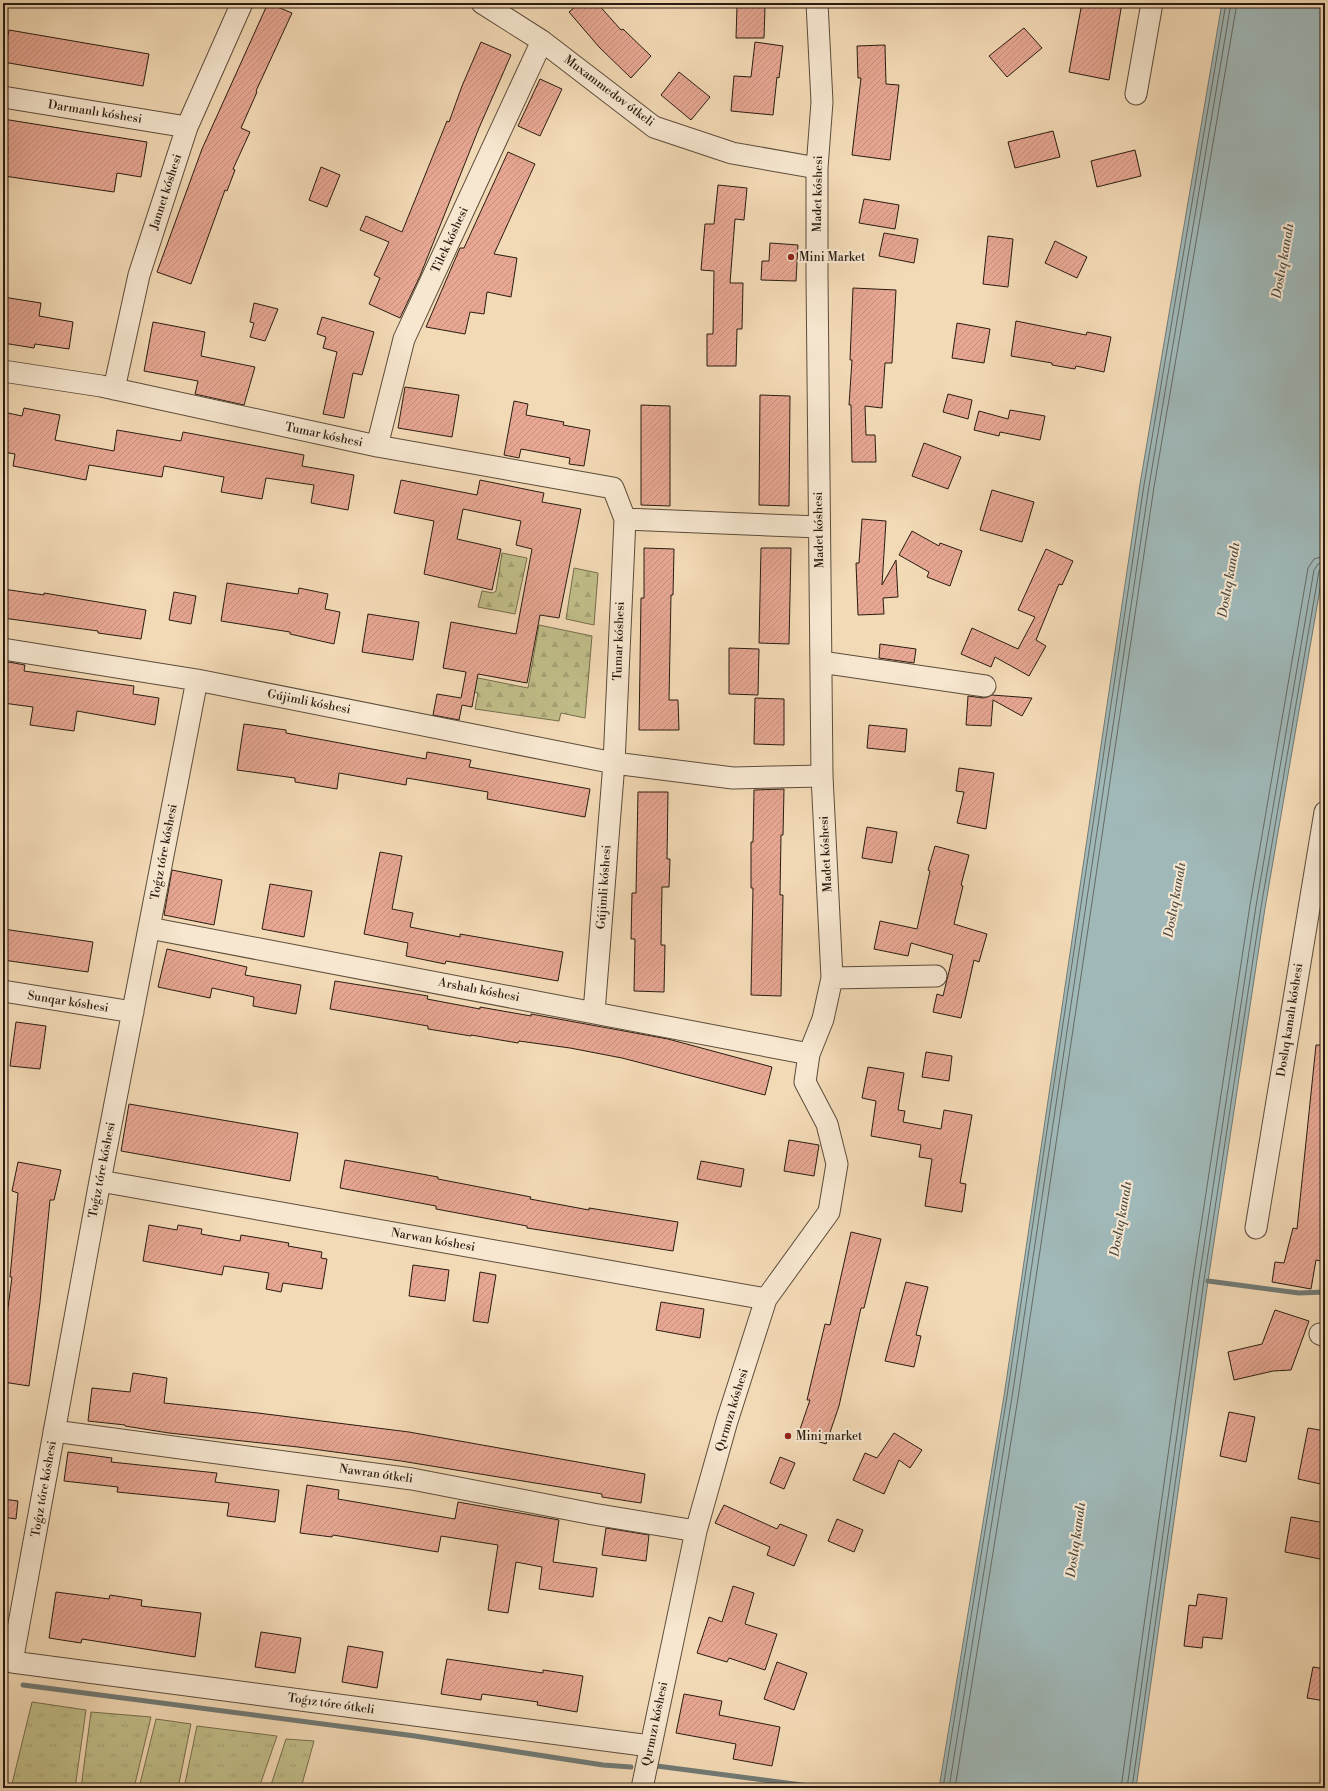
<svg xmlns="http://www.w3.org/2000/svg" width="1328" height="1791" font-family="'Libre Bodoni',serif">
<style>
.grass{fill:url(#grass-tufts);stroke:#766d4d}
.forest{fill:url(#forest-firs);stroke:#766d4d}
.water{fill:#a0b8b8;stroke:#717a75}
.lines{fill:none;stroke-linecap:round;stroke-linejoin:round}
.shore{stroke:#656a64;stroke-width:1}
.stream{stroke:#717a75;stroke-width:5}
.building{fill:url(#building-hatch);stroke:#2a1c11}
.minor-casing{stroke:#5c4c3a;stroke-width:23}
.minor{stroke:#f7e7d0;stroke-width:21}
.poi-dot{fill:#8f2418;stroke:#f7e7d0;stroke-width:1.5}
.labels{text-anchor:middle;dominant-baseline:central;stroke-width:4;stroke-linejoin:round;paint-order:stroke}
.street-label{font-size:12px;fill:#2a1c11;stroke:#f7e7d0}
.poi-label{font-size:12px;fill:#2a1c11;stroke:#f7e7d0;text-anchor:start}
.water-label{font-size:13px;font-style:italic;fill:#4d4b43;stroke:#f7e7d0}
</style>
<defs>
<pattern id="grass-tufts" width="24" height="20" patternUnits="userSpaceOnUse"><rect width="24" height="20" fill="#c1be89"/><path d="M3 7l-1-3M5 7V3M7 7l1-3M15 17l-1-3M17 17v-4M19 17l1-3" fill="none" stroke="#a6a375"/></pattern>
<pattern id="forest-firs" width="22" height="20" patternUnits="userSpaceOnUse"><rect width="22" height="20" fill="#c1be89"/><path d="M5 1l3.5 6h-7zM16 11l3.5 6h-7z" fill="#a6a375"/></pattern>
<pattern id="building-hatch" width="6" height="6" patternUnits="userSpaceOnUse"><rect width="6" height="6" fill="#e7a793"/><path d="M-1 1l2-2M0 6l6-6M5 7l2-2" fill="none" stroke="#c68f7e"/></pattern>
</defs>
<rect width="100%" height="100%" fill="#f3dab6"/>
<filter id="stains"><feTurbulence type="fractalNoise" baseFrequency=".005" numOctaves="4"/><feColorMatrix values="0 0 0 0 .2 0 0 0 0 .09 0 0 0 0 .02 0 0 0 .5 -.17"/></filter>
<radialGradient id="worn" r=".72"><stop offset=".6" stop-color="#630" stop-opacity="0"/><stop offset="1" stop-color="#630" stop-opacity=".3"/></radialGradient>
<path class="grass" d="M32,1702L86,1710L75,1788H11Z
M91,1712L151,1717L134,1788H81Z
M156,1719L191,1724L178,1788H139Z
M197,1726L277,1736L259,1788H184Z
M286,1739L314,1741L301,1788H270Z"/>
<path class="forest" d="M502,553L527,558L515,614L478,607L482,591L493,593L496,591Z
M574,568L598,573L594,625L566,619Z
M539,625L592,636L585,718L561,713L559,721L475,709L478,693L466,691L468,676L528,688Z"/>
<path class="water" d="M1222,3H1325V560L1265,908L1208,1281L1136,1788H939L1004,1396L1140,484Z"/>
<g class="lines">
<path class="shore" d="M943,1788L1007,1396L1144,485L1226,3
M949,1788L1012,1397L1149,486L1231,3
M955,1788L1018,1398L1154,487L1237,3
M1121,1788L1193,1278L1250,905L1308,568L1314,559L1325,556
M1127,1788L1199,1279L1256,906L1314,570L1318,564L1325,562
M1132,1788L1204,1280L1261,907L1319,571L1321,568L1325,567"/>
<path class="stream" d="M1208,1281L1299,1293L1325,1292
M23,1685L415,1736L603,1765L631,1767
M657,1766L825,1788"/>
</g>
<path class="building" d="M268,3L292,13L256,91L257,92L241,128L250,132L233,169L235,170L227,191L225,190L191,284L157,272L202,149Z
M580,3H597L621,30L623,29L651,56L631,78L599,47L569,12Z
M1082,3H1122L1109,80L1069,72Z
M737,6L765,7L764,38H736Z
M1024,28L1042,48L1007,77L989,56Z
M9,30L149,54L143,86L3,62Z
M481,42L511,55L479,128L420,276L400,318L369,304L380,278L374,275L389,242L360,230L366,216L402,232L447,121L449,122L462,86Z
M755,42L783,46L779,78L777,77L773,115L731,111L734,76L751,77Z
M885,45L886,84L899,85L890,160L852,155L861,78H858L857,46Z
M679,72L710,97L691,120L661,95Z
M540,79L562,89L540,136L518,126Z
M3,119L147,142L141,177L117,173L114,192L4,176L8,148L3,147Z
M1053,131L1060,157L1015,168L1008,142Z
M1135,150L1141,176L1097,187L1091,161Z
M508,152L535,164L494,254L517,258L511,297L487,292L484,314L470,312L465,334L426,327L460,248H464Z
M321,167L340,175L327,207L309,200Z
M718,185L747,188L744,220L735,219L730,283H743L742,329H737L736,366H707V334H713L714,271L701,270L705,224H714Z
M864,199L899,205L895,229L859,223Z
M884,233L918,239L914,263L879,256Z
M988,236L1013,239L1008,287L983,284Z
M1055,241L1087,257L1077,278L1045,263Z
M770,243L798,245L796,281L761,280L762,261H769Z
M853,288L896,290L892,363H885L882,408L865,406L866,435H875L876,462H852L851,405H849L852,360H850Z
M3,297L41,303L39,316L73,322L69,349L35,344L34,348L3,343Z
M254,303L278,309L265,341L250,337L254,323L250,322Z
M322,317L374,332L362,375L353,373L344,418L323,414L337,352L323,348L326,337L317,334Z
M1016,321L1086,335L1087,332L1111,337L1104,372L1076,366L1075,369L1052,365V363L1011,356Z
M153,322L205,332L201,356L255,367L244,405L195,394L198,381L144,371Z
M957,323L990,329L984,363L952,358Z
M405,387L459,395L452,437L398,428Z
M948,394L972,400L968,419L943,412Z
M760,395L790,396L789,506L759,505Z
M514,401L528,404L526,415L564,422L563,425L590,430L584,466L569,464L570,458L521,449L519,458L504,455Z
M641,405L670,406V506L641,505Z
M24,408L60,415L55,440L114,451L117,430L181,441L183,432L304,455L302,466L354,475L348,510L311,503L314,485L266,478L262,499L221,492L224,477L164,466L162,477L89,465L86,480L13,466L15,454L3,452V412L22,416Z
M1010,410L1045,416L1040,440L1000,432L999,436L974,430L979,411L1008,419Z
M924,443L961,457L948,489L912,476Z
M401,480L477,495L480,480L544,493L542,502L581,509L559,618L540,615L527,683L478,674L472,707L462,705L459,720L433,715L437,694L461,698L466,672L443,668L451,622L516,634L532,549L516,545L521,521L463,509L457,539L501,549L492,590L424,574L434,521L394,513Z
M992,490L1034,502L1022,542L980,530Z
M862,519L886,521L882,585L896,560L898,597L883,598L884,614L858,615L856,563H859Z
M912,531L939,546L940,543L962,551L950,586L927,577L929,572L899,555Z
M644,548L674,549L673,595H671L669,700H678L679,730H639L641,598H644Z
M761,548H791L789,644L759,643Z
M1046,549L1073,561L1062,585L1059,584L1036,640L1046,646L1029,676L995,657L991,667L961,654L972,628L1018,649L1035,617L1018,610Z
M227,583L298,594L299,588L328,594L325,609L340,612L334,644L290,634V632L221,621Z
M3,589L44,595V593L146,610L141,639L98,633V631L3,618Z
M174,592L196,596L191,624L169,620Z
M368,614L419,622L413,660L362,652Z
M880,644L916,649L914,663L879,658Z
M729,648L759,649L758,695L729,694Z
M3,661L25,665L24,671L134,686L133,694L159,698L155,725L77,711L74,731L30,725L33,707L3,703Z
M992,695L1032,698L1022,716L993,700L991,726L966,725L968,696L984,698Z
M755,698L784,699V745L754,744Z
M244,724L286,730V733L426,759L427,752L471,760L469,767L590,789L585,817L487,799L488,792L407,778L406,785L339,773L337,789L295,782V778L237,770Z
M869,725L907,729L905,752L867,748Z
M959,768L994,773L986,829L957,823L964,792L956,791Z
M784,789L783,835H781L780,895H783L781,996L751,995L753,888H751V842H753L754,790Z
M638,792H668L667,859H670L669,887H662L661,945H665L664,992L634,991L635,939H631L632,893H636Z
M867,827L897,832L892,863L862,858Z
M935,846L969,855L961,885L963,886L954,924L987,934L979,962L974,960L961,1018L933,1012L937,994L943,996L953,955L911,943L908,956L874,949L880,921L917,929L930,871L928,870Z
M380,852L402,856L392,909L413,913L410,927L460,937V934L563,952L558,981L446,961L445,964L406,956L408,943L364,934Z
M172,870L222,880L214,925L164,915Z
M270,884L312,891L304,937L262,929Z
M3,929L93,942L88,972L3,960Z
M167,949L247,967L245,975L301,985L296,1014L253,1006L254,997L212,988L210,998L158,987Z
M335,981L428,996L427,999L480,1009V1007L531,1016V1014L668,1039L772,1067L765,1095L622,1058L570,1048L519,1041L518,1043L471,1035V1036L428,1029V1026L330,1009Z
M16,1022L46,1026L40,1069L10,1066Z
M1316,1045H1325V1262L1316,1260L1311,1289L1272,1282L1275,1262L1284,1263L1293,1228L1297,1229Z
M926,1052L952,1056L949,1081L922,1077Z
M868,1067L904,1073L898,1110L905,1111L903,1122L941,1129L944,1110L972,1115L960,1183L966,1184L962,1212L925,1206L932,1159L919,1157L921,1145L871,1136L876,1101L862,1098Z
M129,1104L298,1133L290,1181L121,1151Z
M789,1140L819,1145L814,1176L784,1171Z
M345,1160L438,1177V1179L531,1197L530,1199L589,1210V1208L678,1222L673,1251L527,1228V1226L436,1209V1206L340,1188Z
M701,1161L744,1169L741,1187L697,1179Z
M18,1162L61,1170L54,1200H50L40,1302L29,1386L3,1382V1346L12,1277H10L18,1193L12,1191Z
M149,1225L177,1230L178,1225L202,1229L201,1234L240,1241L241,1235L289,1243L288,1246L322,1252L321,1258L327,1259L322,1289L283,1283L281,1292L266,1289L269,1273L224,1266L222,1275L143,1261Z
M851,1232L881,1239L864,1308H861L839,1406L826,1444L798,1435L810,1400H807L825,1324L830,1325Z
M413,1265L449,1270L445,1301L409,1296Z
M480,1272L496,1275L488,1323L473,1321Z
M906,1282L928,1287L916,1335L921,1336L914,1367L885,1361Z
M661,1302L704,1309L700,1338L656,1330Z
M1275,1310L1309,1321L1291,1370L1273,1371L1234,1380L1228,1352L1262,1344Z
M133,1373L167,1378L164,1403L258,1413L409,1432L645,1474L641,1503L602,1497V1494L401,1461L298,1447L169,1433L125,1426V1425L88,1421L92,1388L130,1392Z
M1229,1412L1255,1417L1246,1462L1220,1456Z
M1308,1428L1325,1431V1485L1298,1479Z
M894,1433L922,1450L910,1468L899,1460L884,1494L853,1480L865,1453L877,1458Z
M68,1452L112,1458L111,1462L217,1473L215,1482L279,1490L275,1522L227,1516L229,1503L117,1492L118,1487L64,1481Z
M780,1457L795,1463L784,1489L770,1483Z
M307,1485L339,1490L338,1499L455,1519L458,1502L559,1520L553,1562L597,1568L593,1597L539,1589L542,1567L516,1562L508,1613L488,1610L498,1545L441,1536L438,1552L333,1535L332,1537L300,1533Z
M3,1499L18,1501L16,1519L3,1517Z
M724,1505L777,1529L780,1524L807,1535L794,1566L767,1555L770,1547L715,1523Z
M1291,1517L1325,1523V1534L1320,1559L1285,1552Z
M837,1519L863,1530L854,1552L828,1541Z
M606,1528L649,1535L646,1561L602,1555Z
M733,1586L754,1593L745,1624L777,1634L765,1670L729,1658L727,1662L697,1653L709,1617L722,1622Z
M56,1592L109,1599L110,1595L142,1600L141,1606L201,1613L195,1657L82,1639L81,1643L49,1638Z
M1198,1594L1227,1598L1222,1639L1203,1637L1202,1648L1184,1646L1189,1605L1196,1606Z
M261,1632L301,1638L295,1673L255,1667Z
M348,1646L383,1652L377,1688L342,1682Z
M447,1659L543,1673V1670L583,1676L577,1712L537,1705L538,1702L482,1694L481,1700L441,1694Z
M777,1662L807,1673L794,1710L764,1699Z
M1313,1667L1325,1669V1701L1307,1698Z
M684,1694L722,1701L719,1715L780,1727L772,1766L733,1759L736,1744L676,1733Z"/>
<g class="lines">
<defs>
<path id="minor" d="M482,3L542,41L654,127L732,153L817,168
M1136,94L1152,3
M3,97L187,127
M3,371L101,386L377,446L613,488L625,519L614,763L594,1012
M114,389L139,275L187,127L242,3
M377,446L404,339L542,41
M625,519L819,527
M3,649L197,680L614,763L733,778L822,776
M821,662L985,686
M197,680L100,1181L12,1662L650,1746
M149,928L809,1054
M832,978L936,976
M3,991L133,1012
M100,1181L766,1299
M1256,1228L1325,812
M1320,1334L1325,1336
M54,1431L412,1479L593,1514L696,1531
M642,1788L696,1531L727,1421L766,1299L829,1212L837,1164L827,1124L805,1082L809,1054L823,1019L832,978L822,776L817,275V168L822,102L817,3"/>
</defs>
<use href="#minor" class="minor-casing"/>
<use href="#minor" class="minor"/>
</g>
<g class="poi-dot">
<circle cx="791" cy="257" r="4"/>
<circle cx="788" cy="1436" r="4"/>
</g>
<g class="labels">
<g class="street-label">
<text transform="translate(609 91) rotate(37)">Muxammedov ótkeli</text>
<text transform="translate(95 112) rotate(9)">Darmanlı kóshesi</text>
<text transform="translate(166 192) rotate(-72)">Jannet kóshesi</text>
<text transform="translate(818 194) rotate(-89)">Madet kóshesi</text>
<text transform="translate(450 240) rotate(-65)">Tilek kóshesi</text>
<text transform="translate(324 435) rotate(12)">Tumar kóshesi</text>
<text transform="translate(819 530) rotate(-91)">Madet kóshesi</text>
<text transform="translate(619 641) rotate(-88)">Tumar kóshesi</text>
<text transform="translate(309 702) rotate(11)">Gújimli kóshesi</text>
<text transform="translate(164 852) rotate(-79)">Toǵız tóre kóshesi</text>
<text transform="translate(826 854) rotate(-93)">Madet kóshesi</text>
<text transform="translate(604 887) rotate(-86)">Gújimli kóshesi</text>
<text transform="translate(479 990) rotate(11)">Arshalı kóshesi</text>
<text transform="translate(68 1002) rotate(9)">Sunqar kóshesi</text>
<text transform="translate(1290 1020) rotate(-81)">Doslıq kanalı kóshesi</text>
<text transform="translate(102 1170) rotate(-79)">Toǵız tóre kóshesi</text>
<text transform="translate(433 1240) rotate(10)">Narwan kóshesi</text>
<text transform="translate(732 1410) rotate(-73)">Qırmızı kóshesi</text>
<text transform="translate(376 1474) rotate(8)">Nawran ótkeli</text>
<text transform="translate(44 1489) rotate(-80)">Toǵız tóre kóshesi</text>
<text transform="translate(331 1704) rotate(8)">Toǵız tóre ótkeli</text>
<text transform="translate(655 1724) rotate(-78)">Qırmızı kóshesi</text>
</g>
<g class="poi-label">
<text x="799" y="257">Mini Market</text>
<text x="796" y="1436">Mini market</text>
</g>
<g class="water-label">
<text transform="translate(1283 261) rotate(-80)">Doslıq kanalı</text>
<text transform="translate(1229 580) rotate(-80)">Doslıq kanalı</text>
<text transform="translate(1175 900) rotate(-80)">Doslıq kanalı</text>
<text transform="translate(1121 1219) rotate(-80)">Doslıq kanalı</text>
<text transform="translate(1076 1540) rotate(-82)">Doslıq kanalı</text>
</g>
</g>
<rect width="1328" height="1791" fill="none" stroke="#f3dab6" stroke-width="16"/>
<rect x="4" y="4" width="1320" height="1783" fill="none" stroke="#2a1c11" stroke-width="2"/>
<rect x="8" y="8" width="1312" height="1775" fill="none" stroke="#2a1c11"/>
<rect width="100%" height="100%" filter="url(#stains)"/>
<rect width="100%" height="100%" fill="url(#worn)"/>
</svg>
